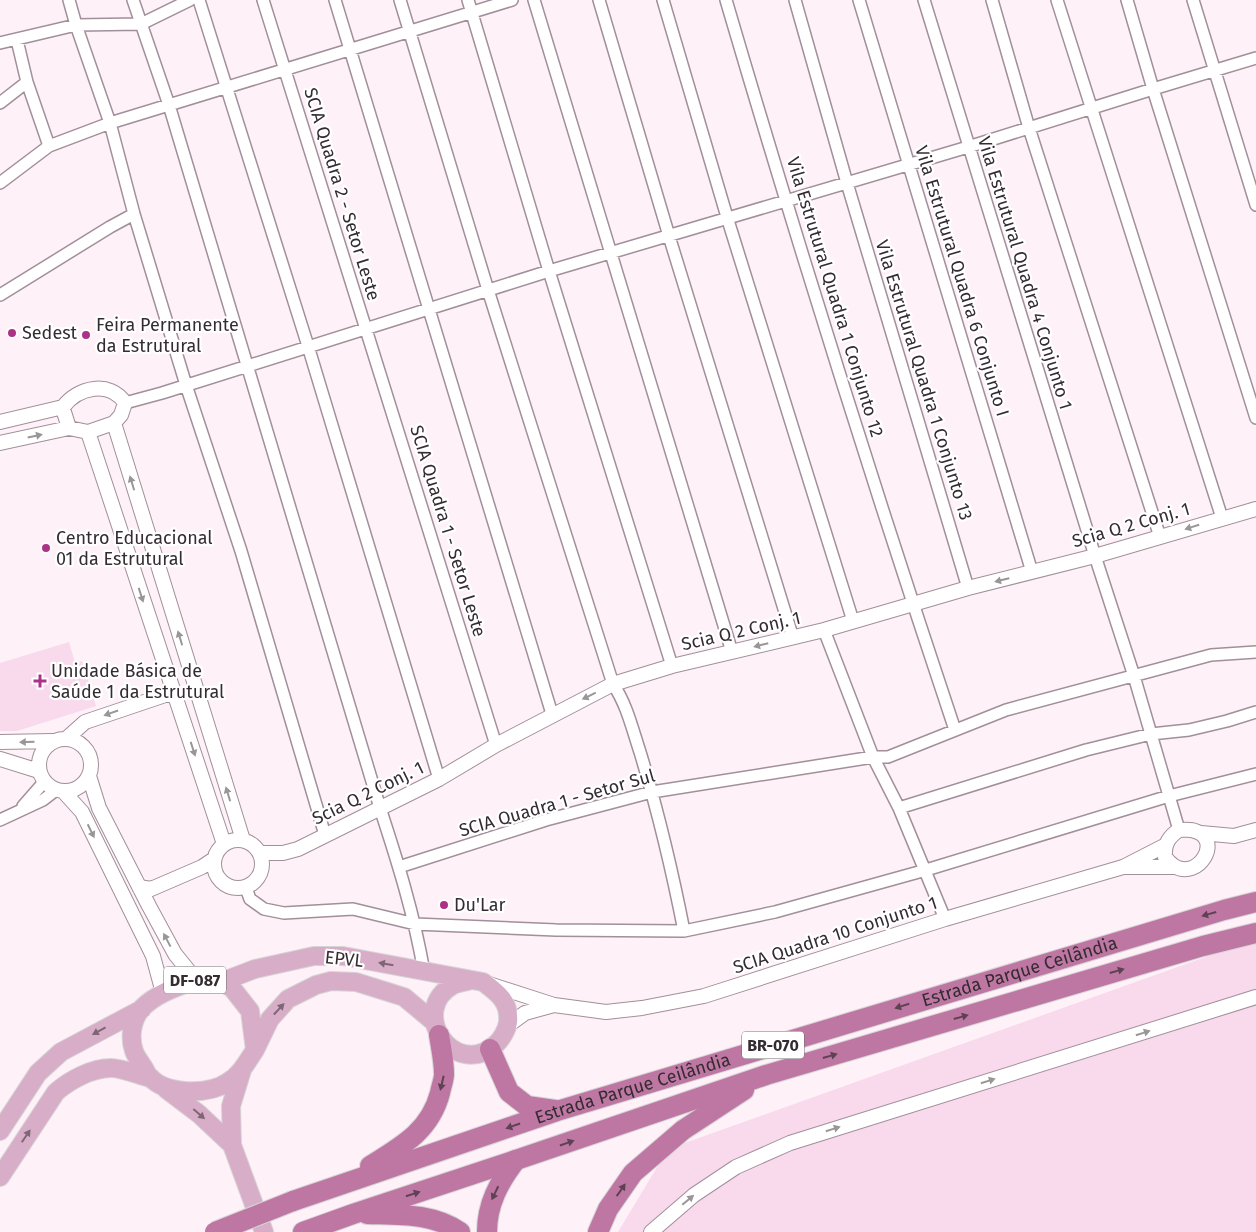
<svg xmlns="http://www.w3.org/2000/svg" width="1256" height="1232" font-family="'Fira Sans',sans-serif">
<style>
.grass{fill:#f9d9ec}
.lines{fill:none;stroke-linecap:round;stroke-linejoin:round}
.minor-casing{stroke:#a18f9a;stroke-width:14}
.tertiary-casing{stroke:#a18f9a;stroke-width:16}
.primary-casing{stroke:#d6d5d6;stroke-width:20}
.motorway-casing{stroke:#d6d5d6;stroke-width:22}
.minor{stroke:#fff;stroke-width:11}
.tertiary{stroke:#fff;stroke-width:14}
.primary{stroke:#d8adc8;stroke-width:18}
.motorway{stroke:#be76a3;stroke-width:20}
.motorway-bridge-casing{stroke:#d6d5d6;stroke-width:22;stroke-linecap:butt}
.motorway-bridge{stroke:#be76a3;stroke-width:20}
.oneway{fill:#9a9698}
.oneway2{fill:#5d4253}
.oneway3{fill:#7e6675}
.poi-dot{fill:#ab3287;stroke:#fff;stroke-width:2}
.labels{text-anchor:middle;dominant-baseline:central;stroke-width:4.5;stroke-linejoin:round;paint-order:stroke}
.shield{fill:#fff;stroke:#716b6f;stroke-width:1}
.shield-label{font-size:16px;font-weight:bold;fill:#342c31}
.street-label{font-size:18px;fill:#342c31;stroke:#fff}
.poi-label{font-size:18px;fill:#342c31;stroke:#fff;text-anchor:start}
</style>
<rect width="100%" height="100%" fill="#fef1f8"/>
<path class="grass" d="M69,642L75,663L82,661L96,706L17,731H0V663Z
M1256,939V1232H618L668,1149Z"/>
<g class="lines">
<defs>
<path id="minor" d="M69,0L76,25L110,123L134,214L186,385L241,551L325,835
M133,0L169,105L380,808C398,863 414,914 424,972
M199,0L308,346L439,779
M263,0L496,745
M335,0L552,714
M400,0L488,290L613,684C627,705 632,728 640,752C658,811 672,870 684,931
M468,0L549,271L672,666
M534,0L732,652
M599,0L669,236L793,638
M663,0L727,217L853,621
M726,0C798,245 874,488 955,730
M795,0L847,183L968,588
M859,0L1032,572
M924,0L1095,556L1134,676L1179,830
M992,0L1029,128L1160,537
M1057,0L1222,518
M1127,0L1153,89L1256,418
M1193,0L1256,205
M17,40L27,82L49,146
M0,43L76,25L141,24L190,0
M0,103L27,82
M0,183L49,146L110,123L512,0
M0,295L110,227L134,214
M125,403L162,393L549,271L968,147L1153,89L1256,58
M824,630L873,757L899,808L945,919
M23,806L44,782
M899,808L1086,750L1151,734L1189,730L1227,721L1256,712
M0,820L43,800L56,790
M399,867L546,820L652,792L873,757H888L1006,710L1211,655L1256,652
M246,888L250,899L264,909L284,913L353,909L415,924L556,930L684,931L775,912L926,870L1169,796L1256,774"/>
<path id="tertiary" d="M0,422L63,407C78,387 110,380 125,403L121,415L114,423L88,432L69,428L64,412L63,407
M114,423L243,840
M88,432L224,844
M0,443L69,428
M66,739L85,722L174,692
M39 765a26 26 0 1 1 52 0a26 26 0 1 1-52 0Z
M0,742L53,741
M0,759L39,771
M89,776L99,808L149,906L175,954L196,980
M63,791L82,812L153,956L163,993
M1179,830C1184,830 1191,829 1195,831C1223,839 1199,881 1174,866C1171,864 1167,860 1165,857C1164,845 1168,837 1179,830Z
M1201,833L1234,836L1256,830
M214 864a24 24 0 1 1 48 0a24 24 0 1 1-48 0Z
M260,853H283L298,849L439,779L496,745L613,684L672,666L824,630L968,588L1095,556L1256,509
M1126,867H1174
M139,887L151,889L202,867L214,859
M489,984L554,1005L606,1012L642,1008L704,996L945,919L1123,867L1164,846
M507,1026L525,1013L554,1005
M651,1232L694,1195L736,1167L790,1143L1256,997"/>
<path id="primary" d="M196,980L221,982L232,988L250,1011L255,1050C247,1062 240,1075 228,1082C209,1095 166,1095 150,1077C147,1075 146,1071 144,1068C141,1063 136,1057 134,1051C129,1037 132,1019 142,1008C157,993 177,987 196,980Z
M221,982L255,969L314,956H343L483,982C498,993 510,1002 508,1022C507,1030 501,1040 495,1045C454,1080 407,1011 453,985C458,983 464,982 468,981
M255,1050L270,1019L288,999L316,985L331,981L356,982L404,997L434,1022
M242,1070L231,1106L232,1145L264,1232
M166,1089L199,1114L232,1145
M0,1131L38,1073L61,1052L142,1009
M0,1177L56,1092C70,1080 92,1068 111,1068C123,1068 138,1075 150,1078"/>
<g id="motorway">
<path d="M490,1049L509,1092L527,1106L555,1110"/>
<path d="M370,1166C402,1146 430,1131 440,1093C441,1087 444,1080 444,1074C444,1061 441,1048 439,1035"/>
<path id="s1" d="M293,1201L557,1111L1224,910L1256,902"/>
<path d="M367,1214C400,1215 433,1213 460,1232"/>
<path d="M303,1232L353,1214L516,1160L766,1075L1203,946L1256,933"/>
<path d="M487,1232C487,1204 499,1182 516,1160"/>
<path d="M598,1232L608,1209L633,1173L683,1130L744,1090"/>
</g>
</defs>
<use href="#minor" class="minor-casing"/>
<use href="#tertiary" class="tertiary-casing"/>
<use href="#primary" class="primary-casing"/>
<use href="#motorway" class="motorway-casing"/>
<use href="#minor" class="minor"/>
<use href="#tertiary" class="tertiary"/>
<use href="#primary" class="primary"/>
<use href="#motorway" class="motorway"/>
<defs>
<path id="motorway-bridge" d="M215,1232L293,1201"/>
</defs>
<use href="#motorway-bridge" class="motorway-bridge-casing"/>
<use href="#motorway-bridge" class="motorway-bridge"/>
</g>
<defs><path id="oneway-solid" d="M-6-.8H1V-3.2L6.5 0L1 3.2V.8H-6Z" transform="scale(1.25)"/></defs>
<g class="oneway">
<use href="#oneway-solid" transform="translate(35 436) rotate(-12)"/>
<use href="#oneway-solid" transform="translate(132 483) rotate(-107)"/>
<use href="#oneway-solid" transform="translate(1192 527) rotate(163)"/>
<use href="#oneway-solid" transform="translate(1002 580) rotate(166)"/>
<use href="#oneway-solid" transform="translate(141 595) rotate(72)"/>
<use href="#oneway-solid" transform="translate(180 638) rotate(-107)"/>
<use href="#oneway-solid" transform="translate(761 645) rotate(166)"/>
<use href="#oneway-solid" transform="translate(589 696) rotate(154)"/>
<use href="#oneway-solid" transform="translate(111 713) rotate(161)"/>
<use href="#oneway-solid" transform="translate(27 742) rotate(179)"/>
<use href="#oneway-solid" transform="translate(193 749) rotate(72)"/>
<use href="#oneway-solid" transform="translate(228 794) rotate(-107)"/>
<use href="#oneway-solid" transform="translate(91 831) rotate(64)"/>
<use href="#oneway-solid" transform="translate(167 940) rotate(-118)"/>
<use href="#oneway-solid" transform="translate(1143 1033) rotate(-17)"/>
<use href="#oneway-solid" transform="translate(988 1081) rotate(-17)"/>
<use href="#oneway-solid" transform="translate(833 1129) rotate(-17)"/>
<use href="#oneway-solid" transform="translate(688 1200) rotate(-40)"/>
</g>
<g class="oneway2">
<use href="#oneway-solid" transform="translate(1209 914) rotate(164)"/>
<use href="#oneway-solid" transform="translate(1117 971) rotate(-16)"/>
<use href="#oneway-solid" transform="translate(902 1006) rotate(163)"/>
<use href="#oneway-solid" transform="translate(961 1017) rotate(-16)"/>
<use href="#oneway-solid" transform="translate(830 1056) rotate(-16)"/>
<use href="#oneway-solid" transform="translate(442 1083) rotate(103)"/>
<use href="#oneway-solid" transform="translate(513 1126) rotate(161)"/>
<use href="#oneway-solid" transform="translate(567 1143) rotate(-19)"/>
<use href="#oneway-solid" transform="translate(621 1190) rotate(-55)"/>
<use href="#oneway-solid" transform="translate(495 1193) rotate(116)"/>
<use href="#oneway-solid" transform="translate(413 1194) rotate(-18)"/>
</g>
<g class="oneway3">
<use href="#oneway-solid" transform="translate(386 964) rotate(-170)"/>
<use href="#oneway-solid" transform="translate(279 1009) rotate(-47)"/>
<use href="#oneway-solid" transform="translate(99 1031) rotate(151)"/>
<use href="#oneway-solid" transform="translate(199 1114) rotate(41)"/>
<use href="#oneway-solid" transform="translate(26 1136) rotate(-56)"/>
</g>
<g class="poi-dot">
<circle cx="12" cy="333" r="5"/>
<circle cx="86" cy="335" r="5"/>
<circle cx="46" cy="548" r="5"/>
<path d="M37.5 673.5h5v5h5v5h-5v5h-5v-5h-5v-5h5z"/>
<circle cx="444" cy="905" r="5"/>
</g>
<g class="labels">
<g class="shield">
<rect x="164" y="966.5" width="62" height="27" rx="4"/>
<rect x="742" y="1031.5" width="62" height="27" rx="4"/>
</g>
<g class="shield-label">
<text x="195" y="980">DF-087</text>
<text x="773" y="1045">BR-070</text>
</g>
<g class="street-label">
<text transform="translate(342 194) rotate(73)">SCIA Quadra 2 - Setor Leste</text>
<text transform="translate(1025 273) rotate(73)">Vila Estrutural Quadra 4 Conjunto 1</text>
<text transform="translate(962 281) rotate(73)">Vila Estrutural Quadra 6 Conjunto I</text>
<text transform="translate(835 297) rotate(73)">Vila Estrutural Quadra 1 Conjunto 12</text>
<text transform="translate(924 380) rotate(73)">Vila Estrutural Quadra 1 Conjunto 13</text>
<text transform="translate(1131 525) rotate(-16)">Scia Q 2 Conj. 1</text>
<text transform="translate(448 531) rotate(73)">SCIA Quadra 1 - Setor Leste</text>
<text transform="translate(741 631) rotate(-13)">Scia Q 2 Conj. 1</text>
<text transform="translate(368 793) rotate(-26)">Scia Q 2 Conj. 1</text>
<text transform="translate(557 803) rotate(-16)">SCIA Quadra 1 - Setor Sul</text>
<text transform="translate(835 935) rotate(-18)">SCIA Quadra 10 Conjunto 1</text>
<text transform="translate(344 959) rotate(6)">EPVL</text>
<text stroke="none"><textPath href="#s1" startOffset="762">Estrada Parque Ceilândia</textPath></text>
<text stroke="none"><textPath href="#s1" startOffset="358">Estrada Parque Ceilândia</textPath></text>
</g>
<g class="poi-label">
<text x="96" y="325">Feira Permanente<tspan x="96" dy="21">da Estrutural</tspan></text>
<text x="22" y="333">Sedest</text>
<text x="56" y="538">Centro Educacional<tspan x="56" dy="21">01 da Estrutural</tspan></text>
<text x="51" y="671">Unidade Básica de<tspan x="51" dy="21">Saúde 1 da Estrutural</tspan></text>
<text x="454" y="905">Du'Lar</text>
</g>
</g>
</svg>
